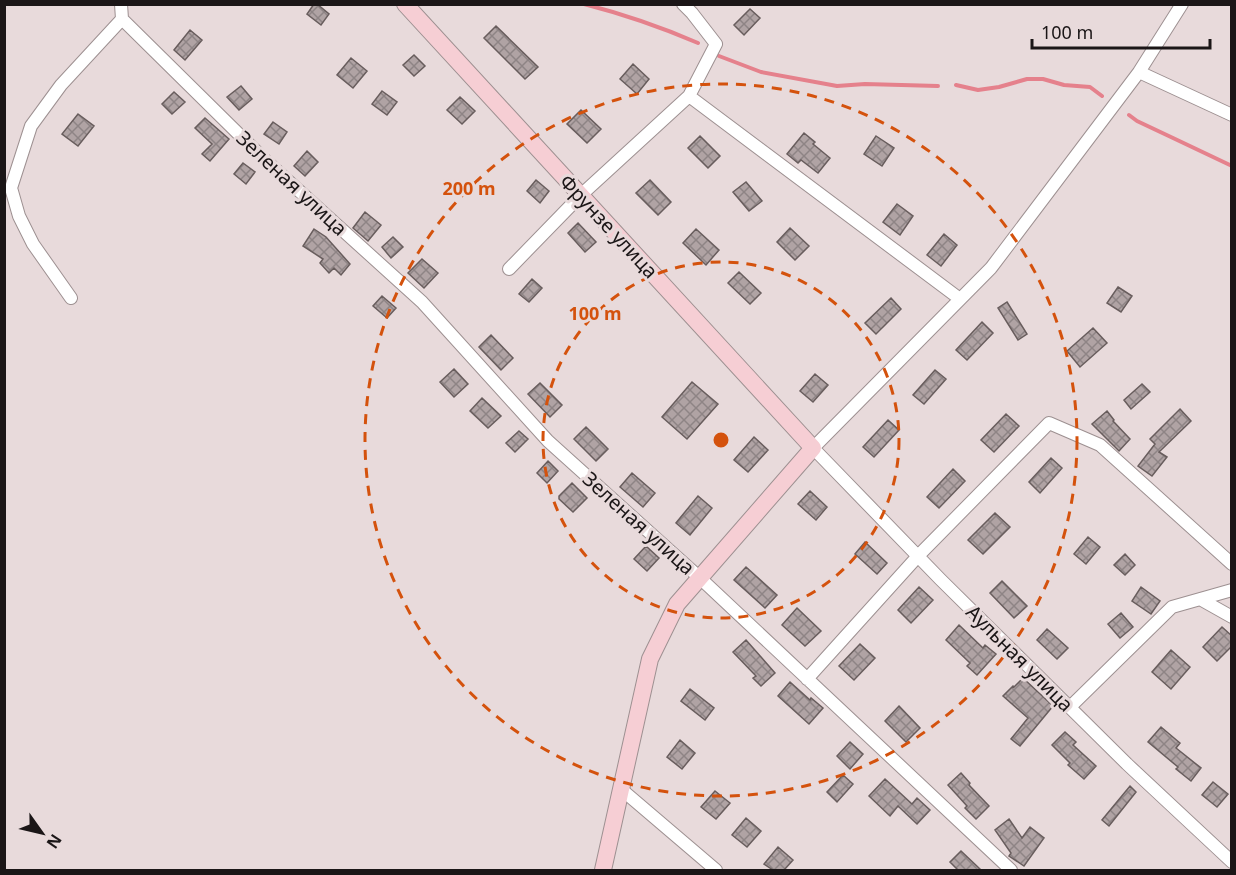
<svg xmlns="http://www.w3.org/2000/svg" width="1236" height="875" font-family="'Noto Sans',sans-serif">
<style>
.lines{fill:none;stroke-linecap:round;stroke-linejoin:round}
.stream{stroke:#e5818c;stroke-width:4}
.building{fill:url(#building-cross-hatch);stroke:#685d5d;stroke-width:1.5}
.street-casing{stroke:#9d9091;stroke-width:14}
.secondary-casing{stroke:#9d9091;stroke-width:18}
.street{stroke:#fff;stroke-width:12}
.secondary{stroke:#f6ced4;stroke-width:16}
.ring{fill:none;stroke:#d4520d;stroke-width:3;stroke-dasharray:10 8}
.labels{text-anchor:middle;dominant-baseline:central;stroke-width:6;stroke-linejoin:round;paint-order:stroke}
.street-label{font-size:20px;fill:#1b1617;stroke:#e8dadb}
.centre{fill:#d4520d;stroke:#e8dadb;stroke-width:3}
.ring-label{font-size:18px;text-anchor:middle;font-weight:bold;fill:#d4520d;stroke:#e8dadb;stroke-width:6;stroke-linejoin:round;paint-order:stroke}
</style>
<defs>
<pattern id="building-cross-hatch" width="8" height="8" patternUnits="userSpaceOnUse" patternTransform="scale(1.5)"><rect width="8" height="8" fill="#b0a3a4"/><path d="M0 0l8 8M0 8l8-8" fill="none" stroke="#8e8485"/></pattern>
</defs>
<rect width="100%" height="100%" fill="#e8dadb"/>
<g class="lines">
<path class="stream" d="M584,4C623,14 661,27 698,43
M719,56L761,72L837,86L865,84L938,86
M956,85L978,90L999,87L1027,79H1043L1064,85L1090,87L1102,96
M1129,115L1137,121L1173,138L1232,166"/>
</g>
<path class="building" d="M314,4H317L329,14L321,25L307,14Z
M750,9L760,18L744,35L734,25Z
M496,26L538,67L525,79L484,38Z
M190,30L202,40L185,60L174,50Z
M414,55L425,66L414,76L403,65Z
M351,58L367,71L353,88L337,75Z
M633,64L649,79L637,94L620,79Z
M241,86L252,99L239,110L227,97Z
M382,91L397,102L387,115L372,104Z
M174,92L185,102L172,114L162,104Z
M460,97L475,111L462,124L447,110Z
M581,110L601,129L587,143L567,124Z
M78,114L94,126L78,146L62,134Z
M205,118L229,139L210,161L202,154L212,144L195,128Z
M273,122L287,132L279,144L264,134Z
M804,133L815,142L813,144L830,158L818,173L801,160L798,163L787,154Z
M700,136L720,156L708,168L688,148Z
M876,136L894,148L882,166L864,154Z
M307,151L318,162L305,176L294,166Z
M243,163L255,172L246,184L234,174Z
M536,180L549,191L540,203L527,191Z
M650,180L671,202L658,215L636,193Z
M746,182L762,201L749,211L733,192Z
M897,204L913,216L900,235L883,222Z
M365,212L381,225L368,241L353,228Z
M578,223L596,242L585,252L568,233Z
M790,228L809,246L795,260L777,242Z
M314,229L326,237L350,264L341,275L334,268L329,273L320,263L323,259L303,246Z
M696,229L719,250L706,265L683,243Z
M944,234L957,245L941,266L927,255Z
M393,237L403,247L391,258L382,247Z
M422,259L438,273L424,288L408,273Z
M739,272L761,293L750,304L728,283Z
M532,279L542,288L529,302L519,294Z
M1118,287L1132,296L1121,312L1107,303Z
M382,296L396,308L387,318L373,306Z
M891,298L901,309L876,334L865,323Z
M1007,302L1027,334L1018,340L998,308Z
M982,322L993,333L967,360L956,350Z
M1093,328L1107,343L1080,367L1067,351Z
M491,335L513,358L501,370L479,347Z
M454,369L468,384L454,397L440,382Z
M935,370L946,379L924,404L913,395Z
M815,374L828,385L813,402L800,391Z
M692,382L718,404L687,439L662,417Z
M540,383L562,405L550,417L528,394Z
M1142,384L1150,392L1131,409L1124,400Z
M482,398L501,416L488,428L470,411Z
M1180,409L1191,421L1159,452L1167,457L1152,476L1138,466L1155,444L1150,439Z
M1107,411L1114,420L1113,421L1130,439L1119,451L1092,424Z
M1006,414L1019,426L994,452L981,440Z
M888,420L899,430L874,457L863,447Z
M586,427L608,449L596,461L574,439Z
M519,431L528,439L515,452L506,443Z
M754,437L768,450L748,472L734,460Z
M1051,458L1062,468L1040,493L1029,482Z
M548,461L558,471L547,483L537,473Z
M953,469L965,481L939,508L927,497Z
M632,473L655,493L643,507L620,487Z
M572,483L587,498L573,512L559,499V496Z
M810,491L827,507L816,520L798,504Z
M698,496L712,508L690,535L676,523Z
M995,513L1010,527L983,554L968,540Z
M1088,537L1100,547L1086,564L1074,554Z
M865,542L887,563L877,574L855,554Z
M646,546L659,558L647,571L634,559Z
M1125,554L1135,565L1125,575L1114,565Z
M746,567L777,595L765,608L734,580Z
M1002,581L1027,606L1014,618L990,593Z
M919,587L933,600L911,623L898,610Z
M1141,587L1160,601L1151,614L1132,601Z
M797,608L821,631L805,646L782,625Z
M1121,613L1133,627L1120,638L1108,624Z
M959,625L983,648L985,645L996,654L977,675L967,666L970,663L946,640Z
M1222,627L1232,636V646L1217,661L1203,647Z
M1047,629L1068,648L1057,659L1037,640Z
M746,640L775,673L761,686L753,678L756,676L733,652Z
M860,644L875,658L854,680L839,666Z
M1171,650L1190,667L1171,689L1152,672Z
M1023,678L1053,706L1020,746L1011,739L1028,718L1003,696L1013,686L1014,687Z
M790,682L810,700L811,698L823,708L809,724L778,696Z
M690,689L714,708L705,720L681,701Z
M899,706L920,728L906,742L885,721Z
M1161,727L1180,743L1176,748L1201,768L1191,781L1176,769L1178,767L1148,742Z
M1065,732L1076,742L1073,745L1096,766L1084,779L1068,765L1070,763L1052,745Z
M680,740L695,753L682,769L667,757Z
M850,742L863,754L850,769L837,756Z
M961,773L970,783L969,785L989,806L976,819L965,808L967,806L948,785Z
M843,775L853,784L837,802L827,792Z
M885,779L912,804L917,798L930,810L917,824L898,806L890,816L869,796Z
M1213,782L1228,794L1217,807L1202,795Z
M1130,786L1136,792L1109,826L1102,820Z
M715,791L730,803L716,819L701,807Z
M746,818L761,831L747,847L732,835Z
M1009,819L1022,838L1030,827L1044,838L1024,866L1009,856L1011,853L995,830Z
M778,847L793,860L784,870H773L764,864Z
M961,851L981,870H958L950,862Z"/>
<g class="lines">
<defs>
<path id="street" d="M121,4L122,19
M1182,4L1139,72L991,268L813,448L940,579L1127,764L1232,862
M1139,72L1232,115
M689,96L960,299
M509,269L581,195L689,96L716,44L692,13L683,4
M71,298L33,244L19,216L11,188L31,126L61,85L122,19L265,160L422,302L548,441L700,578L1011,870
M1200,599L1232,617
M807,679L918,556L1049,423L1100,445L1232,564
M1070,707L1172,607L1232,590
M621,789L716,870"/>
<path id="secondary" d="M405,4L813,448L677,604L650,659L603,870"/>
</defs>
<use href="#street" class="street-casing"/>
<use href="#secondary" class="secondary-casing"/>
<use href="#street" class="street"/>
<use href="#secondary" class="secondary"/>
</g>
<g class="ring">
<circle cx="721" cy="440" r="178"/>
<circle cx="721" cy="440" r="356"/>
</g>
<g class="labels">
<g class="street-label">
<text transform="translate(292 183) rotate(43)">Зеленая улица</text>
<text transform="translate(609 226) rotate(47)">Фрунзе улица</text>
<text transform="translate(639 523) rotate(42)">Зеленая улица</text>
<text transform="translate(1020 658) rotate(45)">Аульная улица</text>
</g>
</g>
<circle cx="721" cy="440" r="9" class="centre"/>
<g class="ring-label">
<text x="469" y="195">200 m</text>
<text x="595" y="320">100 m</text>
</g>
<rect width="1236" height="875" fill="none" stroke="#1b1617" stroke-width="12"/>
<g transform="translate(42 833) rotate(124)" stroke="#e8dadb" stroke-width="4.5" paint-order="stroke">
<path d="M0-4.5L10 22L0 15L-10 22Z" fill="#1b1617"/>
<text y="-9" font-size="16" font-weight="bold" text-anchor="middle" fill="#1b1617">N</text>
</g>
<path d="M1032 39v9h178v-9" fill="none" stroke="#1b1617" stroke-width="3"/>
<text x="1041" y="39" font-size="18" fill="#1b1617" stroke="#e8dadb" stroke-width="4.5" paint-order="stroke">100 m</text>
</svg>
